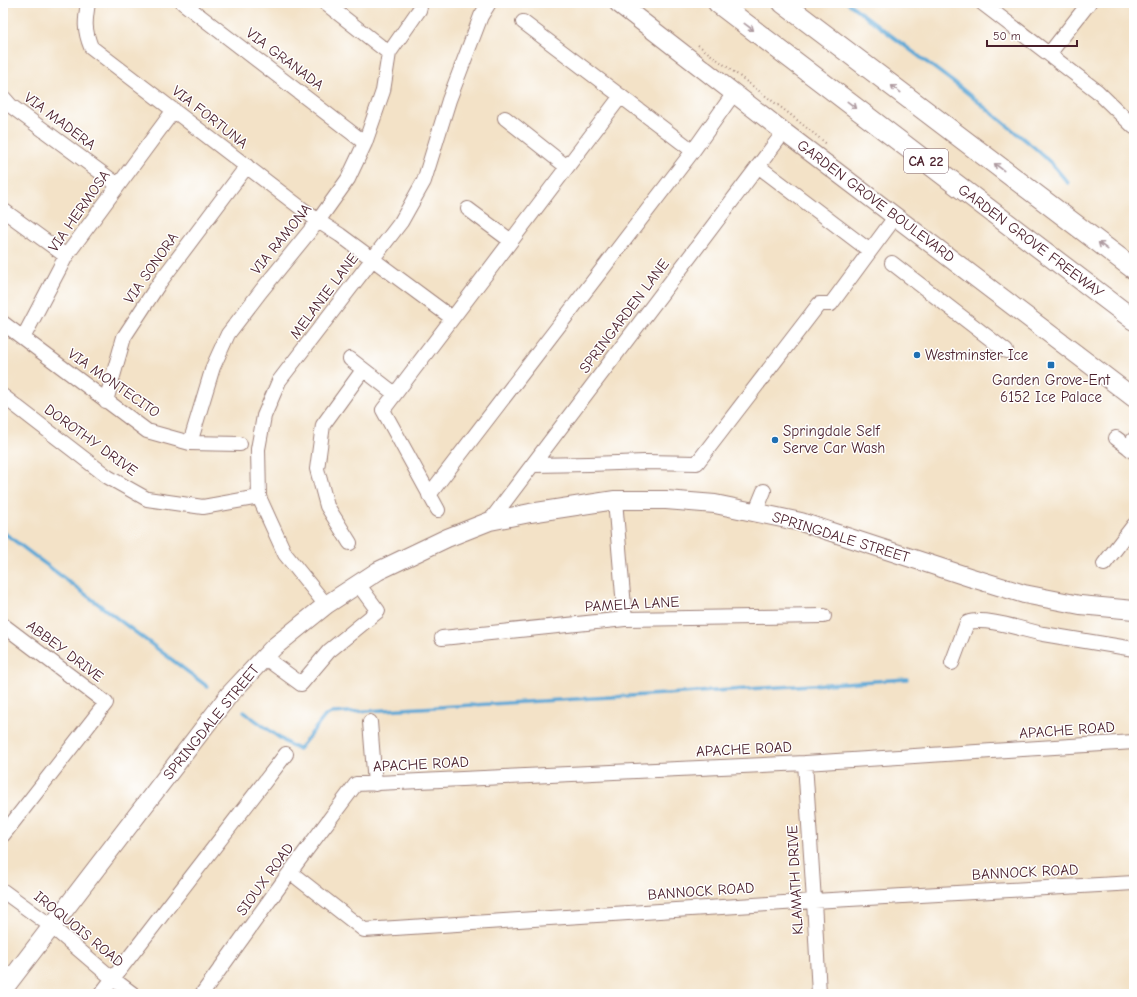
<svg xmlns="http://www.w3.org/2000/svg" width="1137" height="997" font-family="'Comic Neue',sans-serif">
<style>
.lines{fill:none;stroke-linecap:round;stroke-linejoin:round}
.stream{stroke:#5fa8d6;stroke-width:3.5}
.minor-casing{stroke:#9e8079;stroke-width:16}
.major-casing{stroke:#9e8079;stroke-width:20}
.highway-casing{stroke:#9e8079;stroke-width:22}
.path{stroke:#9e8079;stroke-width:2;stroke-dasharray:1 3;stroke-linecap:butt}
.minor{stroke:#fff;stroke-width:14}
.major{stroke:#fff;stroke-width:18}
.highway{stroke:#fff;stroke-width:20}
.oneway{stroke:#ae9aa0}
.poi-dot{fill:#1f6fb2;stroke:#fff;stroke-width:1.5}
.labels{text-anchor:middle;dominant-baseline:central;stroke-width:3;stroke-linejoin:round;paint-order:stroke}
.shield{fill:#fff;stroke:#80626b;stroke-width:1}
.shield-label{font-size:14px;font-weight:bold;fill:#4a1f2b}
.street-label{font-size:15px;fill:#4a1f2b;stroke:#fff}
.poi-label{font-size:15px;fill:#4a1f2b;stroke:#fff;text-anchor:start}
</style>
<rect width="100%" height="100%" fill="#fff"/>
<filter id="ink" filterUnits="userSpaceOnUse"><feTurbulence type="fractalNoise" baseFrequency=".025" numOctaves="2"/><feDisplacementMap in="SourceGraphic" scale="8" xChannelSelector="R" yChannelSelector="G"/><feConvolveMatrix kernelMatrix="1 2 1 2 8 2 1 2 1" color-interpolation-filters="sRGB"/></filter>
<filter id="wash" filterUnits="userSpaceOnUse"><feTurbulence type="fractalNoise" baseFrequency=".012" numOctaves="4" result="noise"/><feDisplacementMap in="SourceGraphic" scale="16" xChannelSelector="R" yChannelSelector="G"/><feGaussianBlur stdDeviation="0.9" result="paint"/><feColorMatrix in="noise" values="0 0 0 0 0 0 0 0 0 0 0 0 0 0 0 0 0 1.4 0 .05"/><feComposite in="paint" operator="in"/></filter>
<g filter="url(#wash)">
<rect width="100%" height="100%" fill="#f3e2c7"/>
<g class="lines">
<path class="stream" d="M848,3L961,88L1035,148L1052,164L1068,183
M3,532L208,687
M244,712L291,746L299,749L325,716L331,713L665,694L907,679"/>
</g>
</g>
<g filter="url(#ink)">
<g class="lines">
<defs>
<path id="minor" d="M88,3C85,21 84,30 91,47L318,221L340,235L452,318
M183,3L365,143
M325,3L389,53
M982,3L1097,91L1134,127
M1049,54L1089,3
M3,97L11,106L118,185
M505,118L567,167
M693,151L734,93
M758,166L870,251L896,216
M468,209L511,241
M3,210L66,256
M892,263L1006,351
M3,323L147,431L190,443L240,444
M23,338L66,256L174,110
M350,359L395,394
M3,396L108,477L147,499L203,507L259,497
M106,401L124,337L160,282L247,166
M1116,438L1128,447
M1134,439L1128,447L1134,452
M190,443L213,367L228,334L261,291L318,221L348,179L365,143L383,91L389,53L419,10L421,3
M533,465L589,464L645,462L697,463L819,304H831L870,251
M429,495L693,151L523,22
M615,500L625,619
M438,510L383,410L621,96
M755,513L764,491
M490,521L784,132
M350,543L327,506L317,469L323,425L363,370
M1104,564L1134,525
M326,605L285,554L259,497L258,449L264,416L279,381L401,222L424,181L449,100L481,16L489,3
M3,625L106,703L3,835
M442,638L625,619L824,616
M264,657L301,684L329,651L378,611L358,584
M952,663L967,623C985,616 1023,630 1043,634C1073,639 1104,644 1134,649
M370,722L375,784
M805,763L814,901L819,994
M290,872L364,930L814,901L1134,883
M3,891L51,926L113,979L133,994
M101,994L286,754
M202,994L290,872L356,784L805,763L1134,742"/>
<path id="major" d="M618,3L784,132L1134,398
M3,990L229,695L274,647L326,605L378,571L447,538L490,521L530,513L615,500H666L715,504L801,522L969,577L1024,594L1080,605L1134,610"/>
<path id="highway" d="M718,3L1134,320
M783,3L1134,269"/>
</defs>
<use href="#minor" class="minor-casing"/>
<use href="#major" class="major-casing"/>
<use href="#highway" class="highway-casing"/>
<path class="path" d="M698,45L787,112L828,145"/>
<use href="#minor" class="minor"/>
<use href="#major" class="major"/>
<use href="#highway" class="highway"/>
</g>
<defs><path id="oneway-shaft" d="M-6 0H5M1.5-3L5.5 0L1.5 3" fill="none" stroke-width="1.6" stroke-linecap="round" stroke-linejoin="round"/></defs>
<g class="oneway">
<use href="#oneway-shaft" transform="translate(749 27) rotate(37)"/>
<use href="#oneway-shaft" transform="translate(896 89) rotate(-143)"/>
<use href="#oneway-shaft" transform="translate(852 105) rotate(37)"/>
<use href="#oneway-shaft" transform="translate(999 167) rotate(-143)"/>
<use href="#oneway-shaft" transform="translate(1103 246) rotate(-143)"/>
</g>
</g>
<g class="poi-dot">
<circle cx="917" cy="355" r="4"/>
<rect x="1047" y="361" width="8" height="8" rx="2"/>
<circle cx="775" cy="440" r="4"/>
</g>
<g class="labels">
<rect class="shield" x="904" y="149" width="44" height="24" rx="3"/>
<g class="shield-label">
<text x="926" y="161">CA 22</text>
</g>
<g class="street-label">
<text transform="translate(285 59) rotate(37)">VIA GRANADA</text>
<text transform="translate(210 117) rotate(38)">VIA FORTUNA</text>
<text transform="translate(60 121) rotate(37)">VIA MADERA</text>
<text transform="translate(876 201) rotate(37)">GARDEN GROVE BOULEVARD</text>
<text transform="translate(79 211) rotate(-55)">VIA HERMOSA</text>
<text transform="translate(281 239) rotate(-51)">VIA RAMONA</text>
<text transform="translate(1031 241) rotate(37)">GARDEN GROVE FREEWAY</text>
<text transform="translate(151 268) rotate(-55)">VIA SONORA</text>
<text transform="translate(324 296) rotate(-53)">MELANIE LANE</text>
<text transform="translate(624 316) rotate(-53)">SPRINGARDEN LANE</text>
<text transform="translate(114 383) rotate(35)">VIA MONTECITO</text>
<text transform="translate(91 440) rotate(36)">DOROTHY DRIVE</text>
<text transform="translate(841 537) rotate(17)">SPRINGDALE STREET</text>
<text transform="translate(632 604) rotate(-3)">PAMELA LANE</text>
<text transform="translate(65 651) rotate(37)">ABBEY DRIVE</text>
<text transform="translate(211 722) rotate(-51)">SPRINGDALE STREET</text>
<text transform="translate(1067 730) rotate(-4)">APACHE ROAD</text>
<text transform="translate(744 749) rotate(-3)">APACHE ROAD</text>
<text transform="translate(421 764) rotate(-3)">APACHE ROAD</text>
<text transform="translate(1025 872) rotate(-3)">BANNOCK ROAD</text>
<text transform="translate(265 879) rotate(-54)">SIOUX ROAD</text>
<text transform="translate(795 880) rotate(-93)">KLAMATH DRIVE</text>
<text transform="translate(701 891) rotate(-4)">BANNOCK ROAD</text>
<text transform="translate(79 929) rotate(39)">IROQUOIS ROAD</text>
</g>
<g class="poi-label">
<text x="925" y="355">Westminster Ice</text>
<text x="1051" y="380" text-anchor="middle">Garden Grove-Ent<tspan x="1051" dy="17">6152 Ice Palace</tspan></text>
<text x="783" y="431">Springdale Self<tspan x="783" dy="17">Serve Car Wash</tspan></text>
</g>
</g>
<rect width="1137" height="997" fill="none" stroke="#fff" stroke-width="16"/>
<path d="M987 40v6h90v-6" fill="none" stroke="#4a1f2b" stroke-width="2"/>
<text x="993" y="40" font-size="12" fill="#4a1f2b" stroke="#ffffff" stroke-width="3" paint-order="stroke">50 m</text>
</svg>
